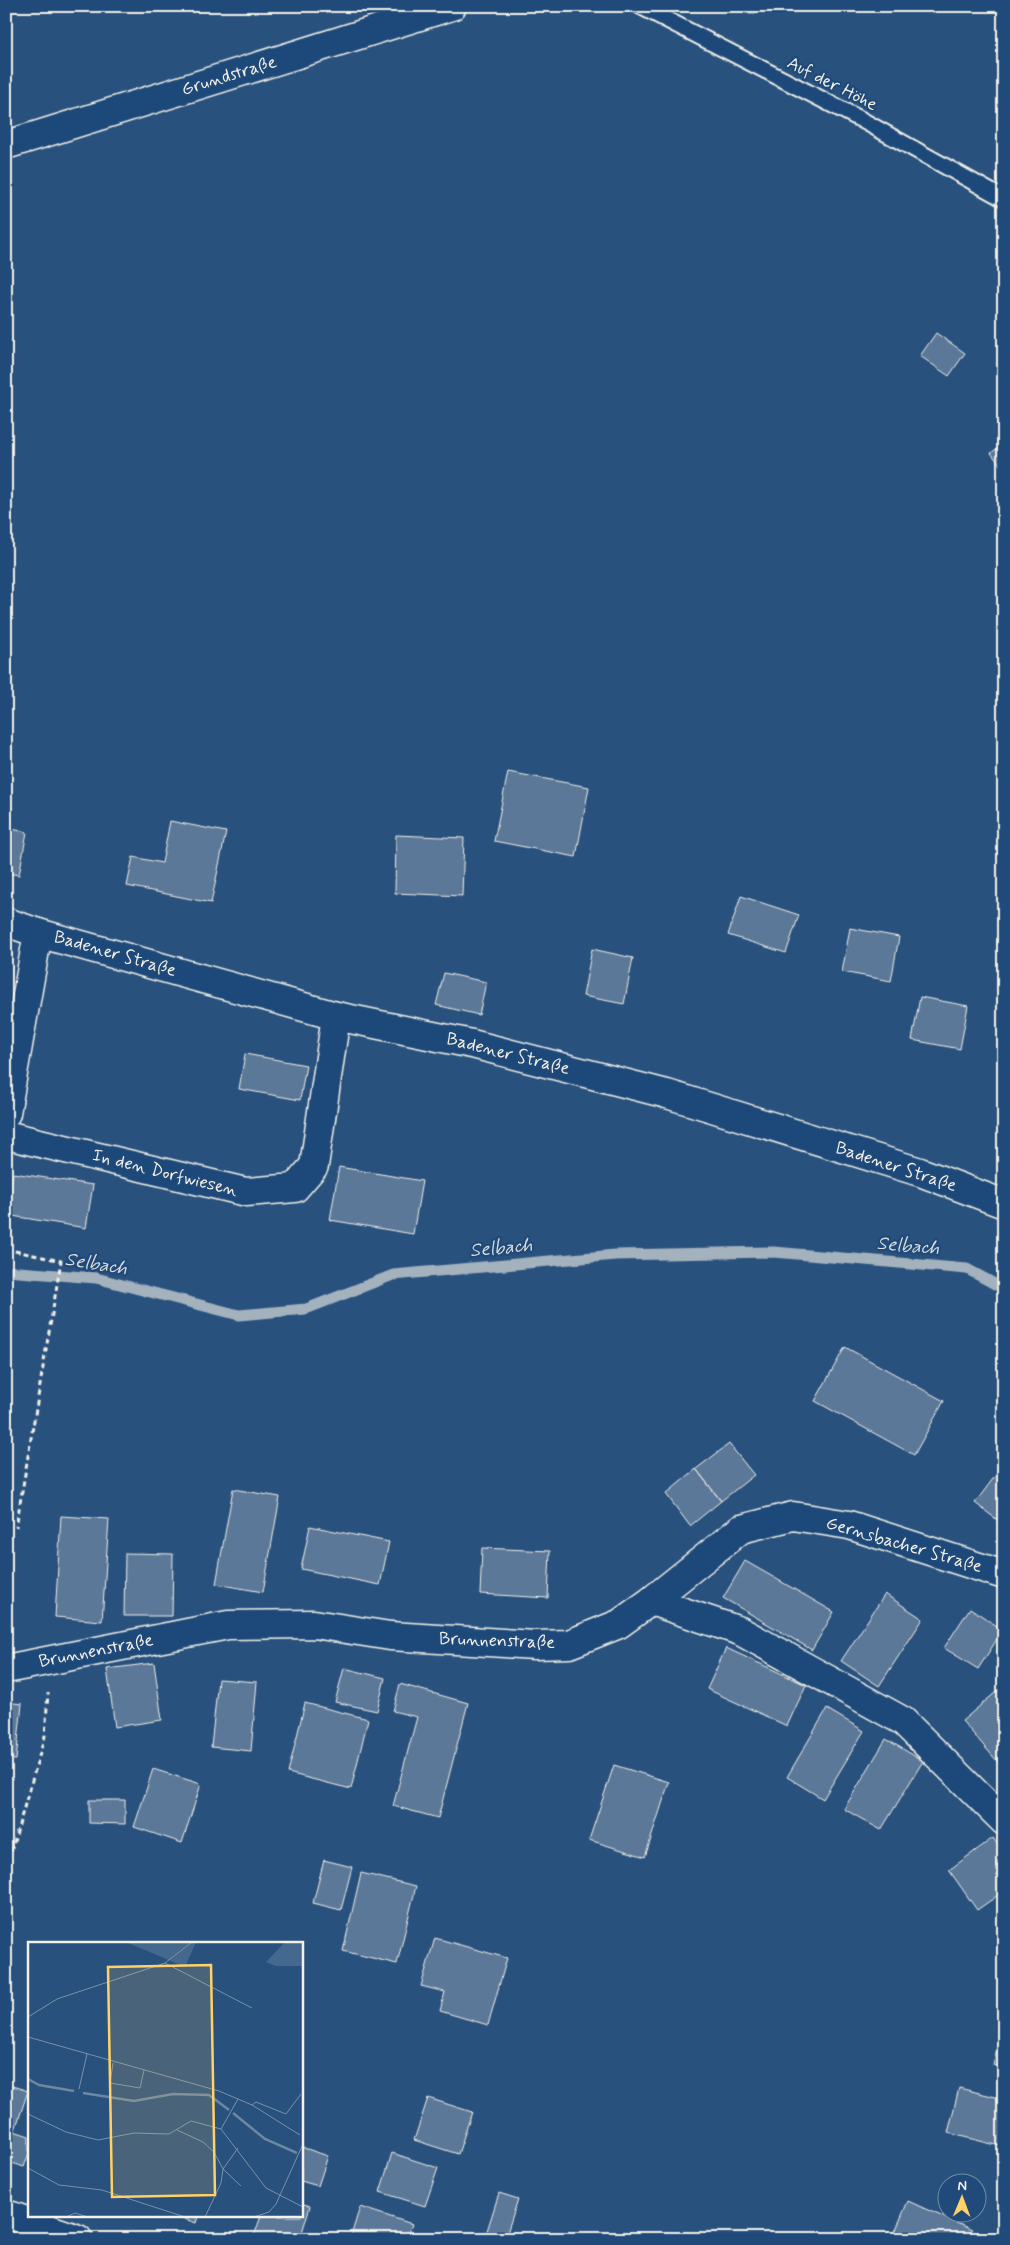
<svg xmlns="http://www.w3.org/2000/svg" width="1010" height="2245" font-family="Mynerve,sans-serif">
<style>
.green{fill:#45688e;stroke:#9cacbb}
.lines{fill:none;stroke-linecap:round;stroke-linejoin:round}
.stream{stroke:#a4b2be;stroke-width:11}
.building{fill:#5b7899;stroke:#f4f1e8}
.lane-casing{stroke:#f4f1e8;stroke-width:19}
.street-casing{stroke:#f4f1e8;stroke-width:31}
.secondary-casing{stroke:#f4f1e8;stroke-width:31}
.path{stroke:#f4f1e8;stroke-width:3;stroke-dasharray:5 4;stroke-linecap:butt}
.lane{stroke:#1f4a7a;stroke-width:15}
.street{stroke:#1f4a7a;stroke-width:28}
.secondary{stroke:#1f4a7a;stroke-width:28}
.labels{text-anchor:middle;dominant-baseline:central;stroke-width:4.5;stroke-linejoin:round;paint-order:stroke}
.street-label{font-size:18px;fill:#f4f1e8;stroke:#1f4a7a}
.water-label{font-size:19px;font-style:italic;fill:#d9dcda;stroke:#1f4a7a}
.inset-river{fill:none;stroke:#6e88a2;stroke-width:2.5}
.inset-road{fill:none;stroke:#7a91a8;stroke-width:1}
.view{fill:#ffd166;fill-opacity:0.15;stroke:#ffd166;stroke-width:2.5}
.inset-edge{fill:none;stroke:#f4f1e8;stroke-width:2.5}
</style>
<rect width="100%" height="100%" fill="#28517e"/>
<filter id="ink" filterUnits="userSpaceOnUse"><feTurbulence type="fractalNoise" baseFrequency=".02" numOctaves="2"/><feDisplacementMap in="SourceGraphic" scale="10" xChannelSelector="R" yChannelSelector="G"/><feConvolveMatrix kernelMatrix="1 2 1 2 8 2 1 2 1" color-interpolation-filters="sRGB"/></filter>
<g filter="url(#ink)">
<path class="green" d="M733,6H758L754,15Z"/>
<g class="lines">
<path class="stream" d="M6,1271L96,1278L239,1315L306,1309L393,1275L615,1255L774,1252L967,1269L1004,1289"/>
</g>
<path class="building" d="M936,333L965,353L949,376L920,356Z
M1004,443V470L991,453Z
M508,772L589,787L576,857L494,841Z
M170,821L226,832L211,903L127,886L133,857L162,863Z
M6,828L27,832L19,875L6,873Z
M396,835L464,838L462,896L395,893Z
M741,896L799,915L786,953L728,935Z
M850,928L899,937L891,981L842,972Z
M592,949L633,958L624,1004L583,996Z
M444,973L486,982L479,1015L436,1005Z
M920,997L968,1006L960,1049L912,1040Z
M245,1054L306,1065L300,1100L239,1089Z
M339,1167L422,1181L413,1234L330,1220Z
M13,1173L93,1185L86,1228L6,1215Z
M845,1347L944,1401L914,1455L815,1401Z
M729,1444L754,1475L721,1501L696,1469Z
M1004,1464V1525L975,1503Z
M696,1469L721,1501L690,1526L666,1494Z
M233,1489L280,1497L263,1592L216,1584Z
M61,1516L109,1519L102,1621L55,1617Z
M310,1526L389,1542L380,1585L301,1569Z
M482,1548L550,1551L548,1598L480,1594Z
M125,1553L173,1554L172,1616H124Z
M745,1561L834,1612L812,1650L723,1598Z
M885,1594L923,1619L879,1686L841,1661Z
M970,1608L1003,1630L978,1669L944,1648Z
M726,1648L806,1685L787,1726L707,1689Z
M154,1663L162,1720L115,1727L107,1669Z
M344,1668L385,1678L377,1711L335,1702Z
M218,1679L257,1682L251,1751L211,1747Z
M400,1684L468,1703L438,1818L393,1806L417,1717L393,1711Z
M1002,1687L1004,1689V1769L962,1721Z
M6,1702L22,1704L16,1760L6,1759Z
M305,1703L368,1719L351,1789L288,1773Z
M827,1709L864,1731L823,1799L787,1777Z
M886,1739L923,1761L881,1830L844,1809Z
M614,1765L669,1782L645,1857L589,1840Z
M153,1769L201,1784L182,1843L134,1827Z
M89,1800H125V1824L89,1823Z
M993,1838L1004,1853V1891L977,1910L949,1870Z
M324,1860L352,1867L341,1910L313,1903Z
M361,1873L416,1886L397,1964L343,1951Z
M435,1938L507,1958L488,2025L440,2011L445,1992L421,1986Z
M1004,2021V2068L993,2065Z
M6,2084L28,2091L6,2157Z
M959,2088L1004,2099V2147L948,2133Z
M428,2098L472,2112L458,2154L414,2140Z
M14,2131L29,2136V2153L24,2167L6,2161Z
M301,2147L328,2156L318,2186L301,2181Z
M392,2153L438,2168L425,2206L380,2192Z
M499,2193L518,2199L505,2239L486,2234Z
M908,2201L972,2230L968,2239H892Z
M301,2203L310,2206L300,2239H253L261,2216H301Z
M360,2207L412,2224L407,2239H350Z
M176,2216H198L196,2223Z"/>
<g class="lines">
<defs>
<path id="lane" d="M640,6L860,119L1004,199"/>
<path id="street" d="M6,1113L38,933
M6,1135L246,1192L295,1188L314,1166L336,1016
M651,1601L740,1631L903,1721L1004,1821
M6,1669L228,1625L314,1624L390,1636L535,1645L569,1644L619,1624L651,1601L741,1529L793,1516L849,1525L1004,1575
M6,2214L78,2239"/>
<path id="secondary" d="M6,145L452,6
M6,922L38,933L336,1016L472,1044L667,1094L920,1172L1004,1204"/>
</defs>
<use href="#lane" class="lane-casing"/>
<use href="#street" class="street-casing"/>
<use href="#secondary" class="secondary-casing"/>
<path class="path" d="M6,1249L61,1261L16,1527
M6,1869L45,1736L48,1693"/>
<use href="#lane" class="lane"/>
<use href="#street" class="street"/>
<use href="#secondary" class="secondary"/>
</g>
</g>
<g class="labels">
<g class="street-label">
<text transform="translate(229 76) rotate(-17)">Grundstraße</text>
<text transform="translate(832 84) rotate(27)">Auf der Höhe</text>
<text transform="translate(115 954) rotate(16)">Badener Straße</text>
<text transform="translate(508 1054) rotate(14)">Badener Straße</text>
<text transform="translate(896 1167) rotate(18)">Badener Straße</text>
<text transform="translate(165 1173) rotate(14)">In den Dorfwiesen</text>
<text transform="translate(904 1545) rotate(16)">Gernsbacher Straße</text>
<text transform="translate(497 1641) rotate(2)">Brunnenstraße</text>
<text transform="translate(96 1651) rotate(-11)">Brunnenstraße</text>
</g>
<g class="water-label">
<text transform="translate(908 1246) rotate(5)">Selbach</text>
<text transform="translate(501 1248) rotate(-5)">Selbach</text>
<text transform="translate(96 1264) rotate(9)">Selbach</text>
</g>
</g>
<g transform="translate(28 1942)">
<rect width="275" height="275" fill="#28517e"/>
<path d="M98,0H168L157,25ZM257,0H275V24H248L238,20Z" fill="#45688e"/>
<path class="inset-river" d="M0,137L11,143L46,149M55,151L106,159L145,152L181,153L201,168M205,171L237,197L269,211"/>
<path class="inset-road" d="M137,21L224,66M0,75L29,57L137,21L164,0M0,95L191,149L224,163L272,193M85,121L82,141L112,146L116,128M51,147L59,112M224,163L228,160L258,172L273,152M0,172L38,190L70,198L106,191L141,192L163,179L193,187L238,246L275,265M193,187L210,157M149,188L175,200L186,210L195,227L213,244M0,226L31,243L74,248L157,275M38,275L47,271L60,275M177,275L193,241L195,227L210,206M226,275L241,270L248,262L275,202"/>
<path class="view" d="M183,23L187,253L84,255L80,25Z"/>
<rect width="275" height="275" class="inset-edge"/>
</g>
<rect width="1010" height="2245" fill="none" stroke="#1f4a7a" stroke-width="25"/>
<rect x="12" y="12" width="985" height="2220" fill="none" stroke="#f4f1e8" stroke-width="2" filter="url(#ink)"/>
<g transform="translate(962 2198) rotate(1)"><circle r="24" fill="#1f4a7a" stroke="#748da6"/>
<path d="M0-4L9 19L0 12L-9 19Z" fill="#ffd166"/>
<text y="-8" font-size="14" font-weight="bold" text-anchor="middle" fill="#f4f1e8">N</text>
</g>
</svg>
